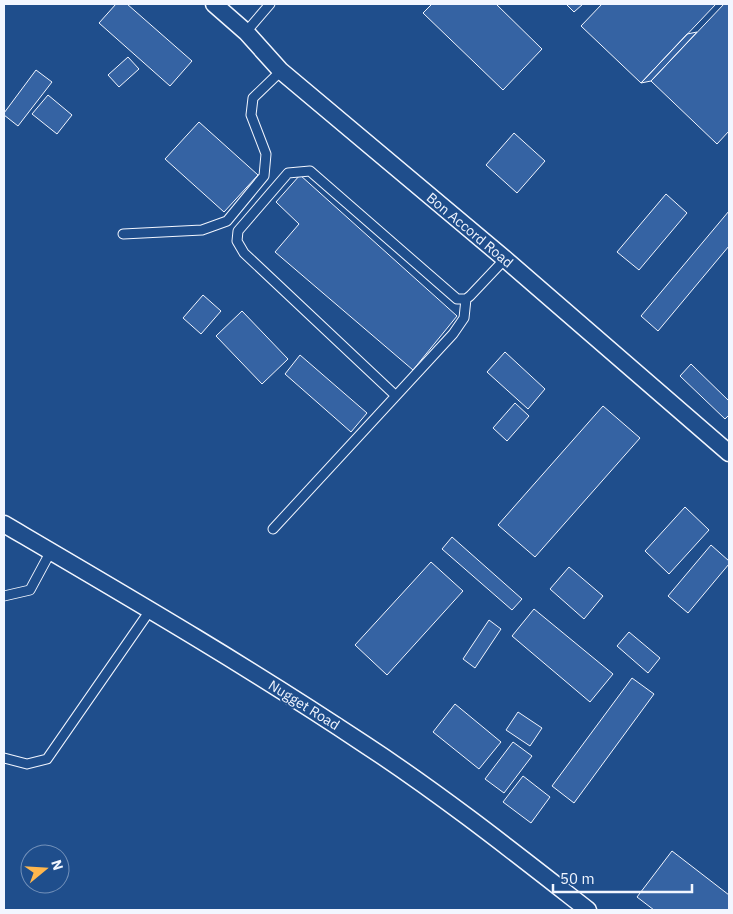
<svg xmlns="http://www.w3.org/2000/svg" width="733" height="914" font-family="'IBM Plex Sans',sans-serif">
<style>
.building{fill:#3563a3;stroke:#f2f6ff}
.lines{fill:none;stroke-linecap:round;stroke-linejoin:round}
.lane-casing{stroke:#f2f6ff;stroke-width:11}
.street-casing{stroke:#f2f6ff;stroke-width:19}
.lane{stroke:#1f4e8c;stroke-width:9}
.street{stroke:#1f4e8c;stroke-width:16}
.labels{text-anchor:middle;dominant-baseline:central;stroke-width:4;stroke-linejoin:round;paint-order:stroke}
.street-label{font-size:14px;fill:#f2f6ff;stroke:#1f4e8c}
</style>
<rect width="100%" height="100%" fill="#1f4e8c"/>
<path class="building" d="M116,4H127L192,61L170,86L99,23Z
M432,4H496L542,49L503,90L423,13Z
M566,4H583L574,12Z
M602,4H716L641,83L581,26Z
M724,4H729V131L717,144L651,81Z
M697,32L651,81L641,83L687,34Z
M128,57L139,69L119,87L108,75Z
M36,70L52,82L18,126L4,115V113Z
M48,95L72,115L57,134L32,114Z
M199,122L258,175L224,212L165,159Z
M514,133L545,161L517,193L486,165Z
M300,175L457,316L413,370L275,252L299,224L276,202Z
M666,194L687,213L639,270L617,252Z
M729,211V246L658,331L641,316Z
M203,295L221,311L201,334L183,318Z
M242,311L288,359L262,384L216,336Z
M505,352L545,389L528,409L487,372Z
M300,355L367,413L351,432L285,374Z
M691,364L729,401V415L725,419L680,376Z
M515,403L529,416L507,441L493,428Z
M603,406L640,438L535,557L498,525Z
M685,507L709,530L669,574L645,551Z
M452,537L522,599L512,610L442,549Z
M711,545L729,561V564L688,613L668,596Z
M431,562L463,591L387,675L355,645Z
M569,567L603,596L584,619L550,589Z
M534,609L613,674L590,702L512,636Z
M489,620L501,629L475,668L463,659Z
M629,632L660,658L648,673L617,646Z
M632,678L654,694L574,803L552,786Z
M455,704L501,742L479,769L433,732Z
M518,712L542,728L530,746L506,730Z
M513,742L532,756L504,793L485,779Z
M523,776L550,797L531,823L503,802Z
M672,851L729,895V910H654L637,897Z"/>
<g class="lines">
<defs>
<path id="lane" d="M246,32L270,4
M123,234L202,230L227,221L264,176L266,154L251,115L253,98L281,71
M395,395L244,253L237,241L238,231L288,173L310,171L457,299H466L470,296L505,259
M273,529L453,334L464,318L466,299
M4,596L30,590L51,551
M4,758L27,764L47,759L151,609"/>
<path id="street" d="M214,4L246,32L281,71L505,259L729,453
M4,524C125,595 247,666 364,744C442,795 515,853 588,910"/>
</defs>
<use href="#lane" class="lane-casing"/>
<use href="#street" class="street-casing"/>
<use href="#lane" class="lane"/>
<use href="#street" class="street"/>
</g>
<g class="labels">
<g class="street-label">
<text transform="translate(470 230) rotate(40)">Bon Accord Road</text>
<text transform="translate(304 705) rotate(32)">Nugget Road</text>
</g>
</g>
<rect width="733" height="914" fill="none" stroke="#f2f6ff" stroke-width="10"/>
<g transform="translate(45 869) rotate(72)"><circle r="24" fill="#1f4e8c" stroke="#7391ba"/>
<path d="M0-4L9 19L0 12L-9 19Z" fill="#ffb74d"/>
<text y="-8" font-size="14" font-weight="bold" text-anchor="middle" fill="#f2f6ff">N</text>
</g>
<path d="M553 884v8h139v-8" fill="none" stroke="#f2f6ff" stroke-width="2.5"/>
<text x="560" y="884" font-size="15" fill="#f2f6ff" stroke="#1f4e8c" stroke-width="4" paint-order="stroke">50 m</text>
</svg>
